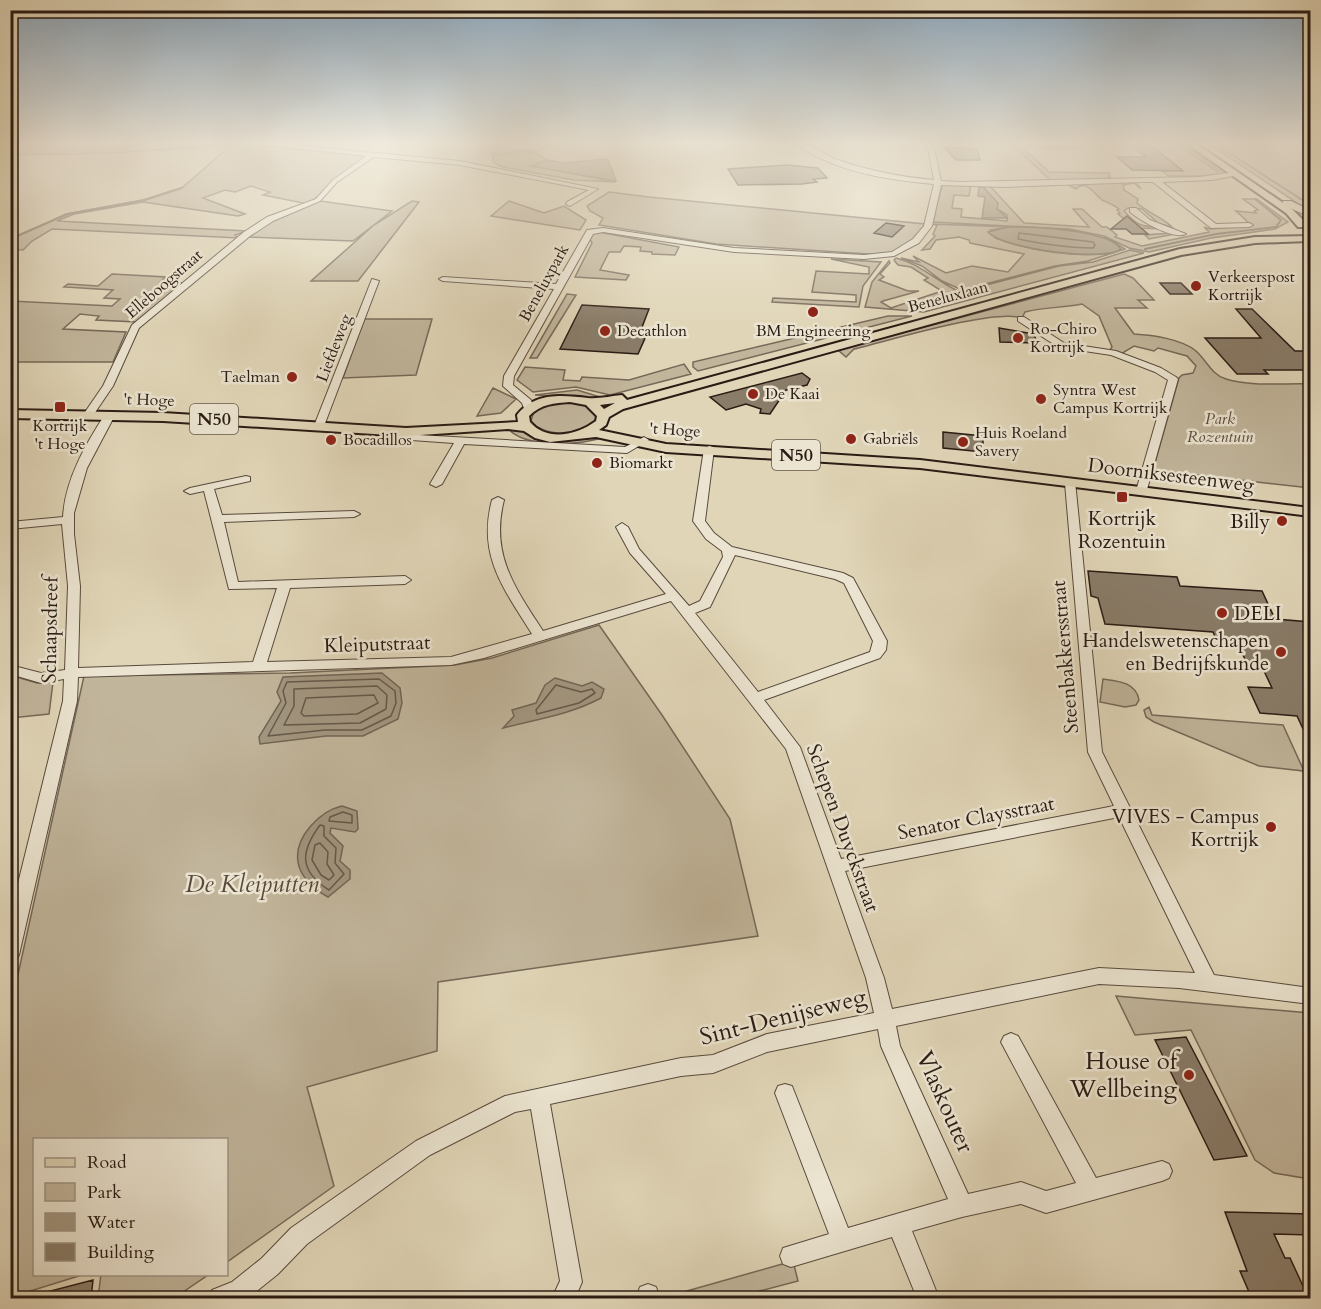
<svg xmlns="http://www.w3.org/2000/svg" width="1321" height="1309" font-family="Cardo,serif">
<style>
.green{fill:#c1b59b;stroke:#766858;stroke-width:1.5;fill-rule:evenodd}
.water{fill:#a29680;stroke:#726555;stroke-width:1.5}
.lines{fill:none;stroke-linecap:round;stroke-linejoin:round}
.shore{stroke:#66584a;stroke-width:1.5}
.stream{stroke:#726555;stroke-width:2}
.building{fill:#897c69;stroke:#2a1b14;stroke-width:1.5}
.minor-casing{stroke:#584a3d;stroke-width:2}
.major-casing{stroke:#2a1b14;stroke-width:4}
.highway-casing{stroke:#2a1b14;stroke-width:2}
.minor{fill:#ebe4d0;fill-rule:evenodd}
.major{fill:#e0d5b7;fill-rule:evenodd}
.highway{fill:#e0d5b7;fill-rule:evenodd}
.poi-dot{fill:#8f2418;stroke:#ebe4d0;stroke-width:2}
.labels{text-anchor:middle;dominant-baseline:central;stroke-width:5;stroke-linejoin:round;paint-order:stroke}
.far-poi-label{font-size:16px;fill:#2a1b14;stroke:#ebe4d0;text-anchor:start}
.far-street-label{font-size:16px;fill:#2a1b14;stroke:#ebe4d0}
.far-park-label{font-size:16px;font-style:italic;fill:#57493c;stroke:#ebe4d0}
.shield{fill:#ebe4d0;stroke:#64574c;stroke-width:1.5}
.shield-label{font-size:18px;font-weight:bold;fill:#2a1b14}
.street-label{font-size:20px;fill:#2a1b14;stroke:#ebe4d0}
.poi-label{font-size:20px;fill:#2a1b14;stroke:#ebe4d0;text-anchor:end}
.near-park-label{font-size:24px;font-style:italic;fill:#57493c;stroke:#ebe4d0}
.near-street-label{font-size:24px;fill:#2a1b14;stroke:#ebe4d0}
.near-poi-label{font-size:24px;fill:#2a1b14;stroke:#ebe4d0;text-anchor:end}
</style>
<rect width="100%" height="100%" fill="#e0d5b7"/>
<filter id="stains"><feTurbulence type="fractalNoise" baseFrequency=".00333" numOctaves="4"/><feColorMatrix values="0 0 0 0 .2 0 0 0 0 .09 0 0 0 0 .02 0 0 0 .5 -.17"/></filter>
<radialGradient id="worn" r=".72"><stop offset=".6" stop-color="#630" stop-opacity="0"/><stop offset="1" stop-color="#630" stop-opacity=".3"/></radialGradient>
<path class="green" d="M10,143H234L367,156L308,204L263,195L270,192L251,186L235,192L225,190L203,198L245,214L238,216L143,202L74,214L57,221L247,231L235,235L238,238L52,229L32,241L23,250L11,249V239L66,214L143,200L183,187L231,145L114,153L11,155Z
M489,143H550L539,151L491,153Z
M1011,143H1090L1073,148L1027,147L1024,149L1049,172L1109,173L1110,177L1104,179L1050,180Z
M1096,143H1181L1223,173L1222,176H1169L1162,171L1182,170L1150,145L1117,147Z
M1208,143H1310V211L1303,207Z
M537,153L546,160L532,166L616,182L574,180L503,167L494,163L492,155Z
M1134,181L1141,189L1134,183L1123,185L1124,190L1138,199L1137,203C1151,215 1161,216 1172,227L1152,222L1156,221L1142,209L1128,208L1124,211C1128,215 1133,221 1139,224C1149,230 1166,222 1175,234L1149,239L1145,235L1173,233L1168,229L1135,228L1118,214L1120,213L1117,210L1119,209C1113,204 1108,203 1102,200C1096,196 1086,178 1076,189L1064,183Z
M943,184H971L969,196L954,195L952,208L962,209L961,217L1007,221V215L997,209L984,187H979V184L989,185L1024,223L1089,227L1073,209H1082L1102,227H1107L1117,235L1115,237L1142,246L1209,232L1204,227L1210,229L1251,225L1236,211L1256,213L1254,211L1258,210L1243,199H1257L1288,222L1275,229L1211,238L1149,252L1129,248L1104,236L1069,229L932,222Z
M609,192L649,197L925,224C918,240 900,250 884,255L716,244L599,225L603,218L590,211L587,206Z
M320,201L392,211L353,241L246,237L273,219Z
M412,201L419,202L358,281H311L374,225Z
M509,201L544,213L564,206L586,220L580,230L491,216Z
M931,224L1062,229L1109,239L1125,249L1088,261L1055,266L962,290L942,281L922,266L901,258L919,262L913,256L946,273L972,266L1008,272L1024,254L970,243L969,240L959,237L936,240L930,249L922,250L935,236L933,234L937,225ZM1008,227L1048,229L1095,236L1113,253C1076,258 1030,251 995,238L990,230Z
M605,232L604,233L679,247L675,255L652,254V252L640,251L641,247L624,246L620,252H609L600,270L629,275L626,280L575,277L592,243L590,239L593,233Z
M1130,250L1144,253L924,312L865,307L872,282L889,261L890,263L880,274L884,277L879,280L908,291H919L883,301L881,302L891,308L942,291L924,280L928,278L911,267L898,265L894,260L896,258C921,264 937,282 960,292L1059,266L1093,262Z
M831,259L881,262L863,286L859,307L772,302L773,298L856,302V295L812,292L816,271L869,274V267Z
M112,274L166,277L160,282L182,283L137,322L96,320L99,316L80,314L63,329L126,332L113,362H11V301L112,306L120,299L104,298L113,290L64,287L68,284L98,286Z
M1124,274L1133,278L1154,300H1138L1147,308H1115L1134,334C1152,335 1182,339 1196,351C1207,361 1212,375 1226,379C1252,387 1284,383 1310,384V488L1153,470L1179,378L1182,375L1193,373L1196,366L1187,356L1158,348L1154,351L1134,346L1121,354L1109,351L1112,347L1099,316L1082,304C1062,308 1045,307 1025,312L1022,318C995,308 888,341 854,349L846,357L838,350Z
M567,294L576,295L537,358H530Z
M888,316H912L698,371L693,367V362Z
M364,319H432L416,375L343,378Z
M684,364L691,374L610,395L576,387L533,392L517,380L525,367L565,370L563,380L580,381L582,377L629,380Z
M493,388L516,399L501,413L477,416Z
M577,390L610,400L535,395Z
M568,401L586,405L596,413C599,438 543,439 531,421L534,411L548,404Z
M507,427H517L531,434L606,436C583,446 522,449 507,427Z
M599,625L662,715L730,819L758,936L438,982L437,1051L307,1087L334,1186L227,1262L226,1140H34V1274L82,1275L11,1297V1006L84,676L290,673L455,665L492,658Z
M10,675L37,683L53,682L49,714L11,718Z
M1103,679C1118,681 1136,682 1139,700L1136,705L1125,707L1100,702Z
M1149,707L1152,715L1283,725L1304,771L1259,766L1154,722L1146,717L1144,710Z
M1116,996L1310,1013V1179L1274,1173L1255,1160L1191,1030L1135,1035Z
M793,1261L798,1281L733,1298H662Z
M101,1274H208V1275L174,1298H98Z"/>
<path class="water" d="M604,159L608,160L616,181L531,166L546,160L566,163Z
M979,187H983L998,203L997,209L1007,218H982L985,197L978,196Z
M1009,227C1032,227 1107,229 1121,249C1103,262 1003,249 988,232Z
M382,673L400,688L402,703L398,719L363,736H326L260,744L259,737L281,701L277,692L283,677Z
M555,678L582,686L592,682L604,689L601,698C569,715 537,719 503,728L514,716L512,710L536,703L545,685Z
M342,806L357,811L358,829L355,832L331,828L330,833L343,846L340,861L350,870V879L328,897C315,890 300,877 298,862C294,837 320,811 342,806Z"/>
<g class="lines">
<path class="shore" d="M1019,233L1093,242L1095,245L1093,248C1068,248 1043,244 1018,239Z
M379,679L395,691L396,703L391,716L362,730H325L268,736L286,703L283,691L287,682Z
M556,685L581,692L592,689L595,693L579,703L537,714L536,710Z
M377,686L387,695L386,709L360,723L284,725L294,706V689Z
M374,695L378,703L357,714L304,716L301,713L306,698Z
M343,812L352,815V823L329,821L330,817Z
M320,825L324,826V836L336,848L335,863L344,874L329,890C299,871 300,852 320,825Z
M320,843L328,852L327,864L334,875L329,880L321,875L312,860L315,845Z"/>
<path class="stream" d="M1177,143L1218,172
M1214,143L1310,205
M10,239L68,214L145,200L182,188
M1145,249L1216,234L1276,227L1281,220L1255,199"/>
</g>
<path class="building" d="M1131,145H1150L1183,171L1132,170L1117,157H1146Z
M944,147L977,149L980,160H956Z
M788,165L818,168L827,178L813,179L817,182L802,184L738,185L728,169Z
M1127,216L1148,234H1132L1126,229H1111Z
M886,223L904,226L892,237L874,233Z
M1160,283H1181L1192,294H1170Z
M582,305L649,309L639,335L646,336L638,354L560,349Z
M1236,309H1252L1295,351H1311V370H1264L1268,374H1237L1205,338H1261Z
M999,328L1034,334L1037,343L1000,342Z
M802,373L810,379L807,385L786,390L770,414L760,413L761,409L746,404L726,410L710,397Z
M943,432L983,436V452L943,448Z
M1088,571L1177,577L1180,586L1262,591L1275,619L1311,622V746L1297,716L1260,713L1248,687L1272,688L1263,669L1249,668L1237,642L1217,641L1213,632L1105,624L1098,598L1091,596Z
M1186,1037L1224,1110L1247,1156L1214,1160L1155,1040Z
M1225,1212L1311,1214V1235L1274,1234L1285,1258H1290L1309,1299H1252L1240,1271H1247Z
M93,1280L91,1299H35V1295Z"/>
<g class="lines">
<defs>
<path id="minor" d="M251,143H270L460,161L598,189L570,206L566,204L567,202L589,190L460,165L374,157L337,182L320,201L273,221L250,236L139,328L113,386L92,417H84L83,415L103,386L132,325L244,232L267,217L316,199L333,180L366,156Z
M795,143C810,142 824,155 838,160C869,171 901,177 934,180L927,143H933L941,181L960,182L1199,177L1236,172L1238,175L1212,180L1162,182L1216,224L1249,223L1253,225L1249,227L1211,228L1153,182H1143L1005,187L941,185L932,226L919,243L894,256L864,259L734,252L603,232L593,234L514,376L513,385L531,400L534,409L529,412L525,411L522,403L503,386L504,376L554,289L443,281L439,279L443,277L556,284L587,230L603,228L734,248L864,255L892,252L913,239L924,226L934,184C888,180 833,172 795,143Z
M1130,208H1136L1150,220L1186,234C1173,240 1141,221 1130,212Z
M372,279L379,281L324,426L319,429L315,428L314,426Z
M1018,317H1024L1064,343L1116,351L1161,368L1176,377L1178,379L1146,493H1138L1136,491L1168,380L1155,372L1111,355L1058,347L1018,321Z
M110,412L115,415L87,468L74,513V534L80,586L78,668L253,662L277,588L229,589L204,491L190,494L184,491L190,488L246,476L250,477V481L214,489L222,515L354,511L360,514L354,517L224,522L238,582L405,576L411,580L405,584L290,588L267,662L451,657L532,634C504,589 477,556 492,500L498,497L504,500C490,554 515,588 543,631L666,594L630,553L616,527L622,523L628,527L639,549L689,606L700,601L723,557L722,551L706,539L693,521L704,449L709,446L713,447L714,449L705,521L714,533L732,547L843,573L853,578L887,641L886,650L880,658L764,700L800,747L841,859L1114,806L1088,752L1065,483L1071,480L1075,481L1102,752L1214,975L1310,988V1004L1179,988L1099,984L896,1026L900,1046L968,1194L1021,1182L1046,1191L1076,1183L1001,1042L1004,1036L1011,1033L1018,1036L1096,1178L1162,1161L1169,1164L1172,1171L1169,1178L1162,1181L1046,1213L1021,1204L962,1217L912,1231L939,1298H917L892,1237L791,1267L783,1264L780,1256L783,1248L829,1234L775,1093L778,1086L785,1084L792,1086L848,1228L948,1199L881,1046L878,1029L767,1052L713,1073L681,1076L550,1104L582,1282L575,1298H552L560,1281L531,1109L515,1112L430,1155L307,1244L278,1274L248,1298H209L212,1290L232,1282L262,1258L291,1228L416,1141L505,1096L681,1058L713,1055L767,1034L874,1013L866,978L786,749L671,601L484,658L451,665L78,677L77,701L19,955L16,960L10,963V916L63,701L64,679L41,683L10,674V665L41,673L65,670L68,586L62,524L10,529V522L63,517C65,480 86,443 106,413ZM735,555L835,579L844,583L873,641L870,652L758,692L695,613L710,607ZM1119,817L1195,973L1099,968L892,1009L884,978L845,871Z
M401,434L625,447L644,437L649,440L627,453L464,444L442,484L436,487L430,484L454,443L397,439L396,437Z
M648,1284L656,1287L660,1298H638L637,1295L640,1287Z"/>
<path id="major" d="M1186,143H1195L1292,209L1306,223L1304,227H1298L1286,213Z
M1310,236L1308,241L1255,243L1181,255L623,409L609,417L606,425L599,430L666,444L920,460L1310,508V516L920,468L666,452L596,437L550,442L535,438L524,431L508,429L406,436L163,421L10,418V410L163,413L406,428L518,422L517,415C535,392 562,395 588,398C599,399 611,396 622,395L627,400L1180,249L1255,237ZM570,402L586,405L597,416L596,421C577,435 547,442 530,422L529,416C541,404 554,403 570,402ZM615,403L604,409L600,405Z"/>
<path id="highway" d="M1283,201H1291L1310,210V217L1283,205Z"/>
</defs>
<use href="#minor" class="minor-casing"/>
<use href="#major" class="major-casing"/>
<use href="#highway" class="highway-casing"/>
<use href="#minor" class="minor"/>
<use href="#major" class="major"/>
<use href="#highway" class="highway"/>
</g>
<linearGradient id="sky" x2="0" y2="1"><stop stop-color="#8ca8be"/><stop offset="0.44" stop-color="#f1ecdf"/><stop offset="1" stop-color="#f1ecdf" stop-opacity="0"/></linearGradient>
<rect width="1321" height="326" fill="url(#sky)"/>
<g class="poi-dot">
<circle cx="1196" cy="286" r="6"/>
<circle cx="813" cy="312" r="6"/>
<circle cx="605" cy="331" r="6"/>
<circle cx="1018" cy="338" r="6"/>
<circle cx="292" cy="377" r="6"/>
<circle cx="753" cy="394" r="6"/>
<circle cx="1041" cy="399" r="6"/>
<rect x="54" y="401" width="12" height="12" rx="3"/>
<circle cx="851" cy="439" r="6"/>
<circle cx="331" cy="440" r="6"/>
<circle cx="963" cy="442" r="6"/>
<circle cx="597" cy="463" r="6"/>
<rect x="1116" y="491" width="12" height="12" rx="3"/>
<circle cx="1282" cy="521" r="6"/>
<circle cx="1222" cy="613" r="6"/>
<circle cx="1281" cy="652" r="6"/>
<circle cx="1271" cy="827" r="6"/>
<circle cx="1189" cy="1075" r="6"/>
</g>
<g class="labels">
<g class="far-poi-label">
<text x="1208" y="277">Verkeerspost<tspan x="1208" dy="18">Kortrijk</tspan></text>
<text x="1030" y="329">Ro-Chiro<tspan x="1030" dy="18">Kortrijk</tspan></text>
<text x="617" y="331">Decathlon</text>
<text x="813" y="331" text-anchor="middle">BM Engineering</text>
<text x="280" y="377" text-anchor="end">Taelman</text>
<text x="1053" y="390">Syntra West<tspan x="1053" dy="18">Campus Kortrijk</tspan></text>
<text x="765" y="394">De Kaai</text>
<text x="60" y="426" text-anchor="middle">Kortrijk<tspan x="60" dy="18">'t Hoge</tspan></text>
<text x="975" y="433">Huis Roeland<tspan x="975" dy="18">Savery</tspan></text>
<text x="863" y="439">Gabriëls</text>
<text x="343" y="440">Bocadillos</text>
<text x="609" y="463">Biomarkt</text>
</g>
<g class="far-street-label">
<text transform="translate(544 283) rotate(-61)">Beneluxpark</text>
<text transform="translate(164 284) rotate(-41)">Elleboogstraat</text>
<text transform="translate(948 297) rotate(-15)">Beneluxlaan</text>
<text transform="translate(334 348) rotate(-69)">Liefdeweg</text>
<text transform="translate(149 400) rotate(2)">'t Hoge</text>
<text transform="translate(675 430) rotate(4)">'t Hoge</text>
</g>
<g class="far-park-label">
<text x="1220" y="419">Park<tspan x="1220" dy="18">Rozentuin</tspan></text>
</g>
<g class="shield">
<rect x="190" y="404" width="48" height="30" rx="4.5"/>
<rect x="772" y="440" width="48" height="30" rx="4.5"/>
</g>
<g class="shield-label">
<text x="214" y="419">N50</text>
<text x="796" y="455">N50</text>
</g>
<g class="street-label">
<text transform="translate(1171 475) rotate(7)">Doorniksesteenweg</text>
<text transform="translate(50 630) rotate(-89)">Schaapsdreef</text>
<text transform="translate(377 644) rotate(-2)">Kleiputstraat</text>
<text transform="translate(1065 657) rotate(-95)">Steenbakkersstraat</text>
<text transform="translate(976 818) rotate(-11)">Senator Claysstraat</text>
<text transform="translate(843 828) rotate(70)">Schepen Duyckstraat</text>
</g>
<g class="poi-label">
<text x="1122" y="518" text-anchor="middle">Kortrijk<tspan x="1122" dy="23">Rozentuin</tspan></text>
<text x="1270" y="521">Billy</text>
<text x="1234" y="613" text-anchor="start">DELI</text>
<text x="1269" y="640">Handelswetenschapen<tspan x="1269" dy="23">en Bedrijfskunde</tspan></text>
<text x="1259" y="816">VIVES - Campus<tspan x="1259" dy="23">Kortrijk</tspan></text>
</g>
<g class="near-park-label">
<text x="252" y="884">De Kleiputten</text>
</g>
<g class="near-street-label">
<text transform="translate(783 1017) rotate(-14)">Sint-Denijseweg</text>
<text transform="translate(945 1102) rotate(66)">Vlaskouter</text>
</g>
<g class="near-poi-label">
<text x="1177" y="1061">House of<tspan x="1177" dy="28">Wellbeing</tspan></text>
</g>
</g>
<rect width="1321" height="1309" fill="none" stroke="#e0d5b7" stroke-width="36"/>
<rect x="12" y="12" width="1297" height="1285" fill="none" stroke="#2a1b14" stroke-width="3"/>
<rect x="18" y="18" width="1285" height="1273" fill="none" stroke="#2a1b14" stroke-width="1.5"/>
<rect x="33" y="1138" width="195" height="138" fill="#ebe4d0" stroke="#9e9485" stroke-width="1.5"/>
<rect x="45" y="1158" width="30" height="9" fill="#e0d5b7" stroke="#9e9485" stroke-width="1.5"/>
<text x="87" y="1168" font-size="18" fill="#2a1b14">Road</text>
<rect x="45" y="1183" width="30" height="18" fill="#c1b59b" stroke="#9e9485" stroke-width="1.5"/>
<text x="87" y="1198" font-size="18" fill="#2a1b14">Park</text>
<rect x="45" y="1213" width="30" height="18" fill="#a29680" stroke="#9e9485" stroke-width="1.5"/>
<text x="87" y="1228" font-size="18" fill="#2a1b14">Water</text>
<rect x="45" y="1243" width="30" height="18" fill="#897c69" stroke="#9e9485" stroke-width="1.5"/>
<text x="87" y="1258" font-size="18" fill="#2a1b14">Building</text>
<rect width="100%" height="100%" filter="url(#stains)"/>
<rect width="100%" height="100%" fill="url(#worn)"/>
</svg>
